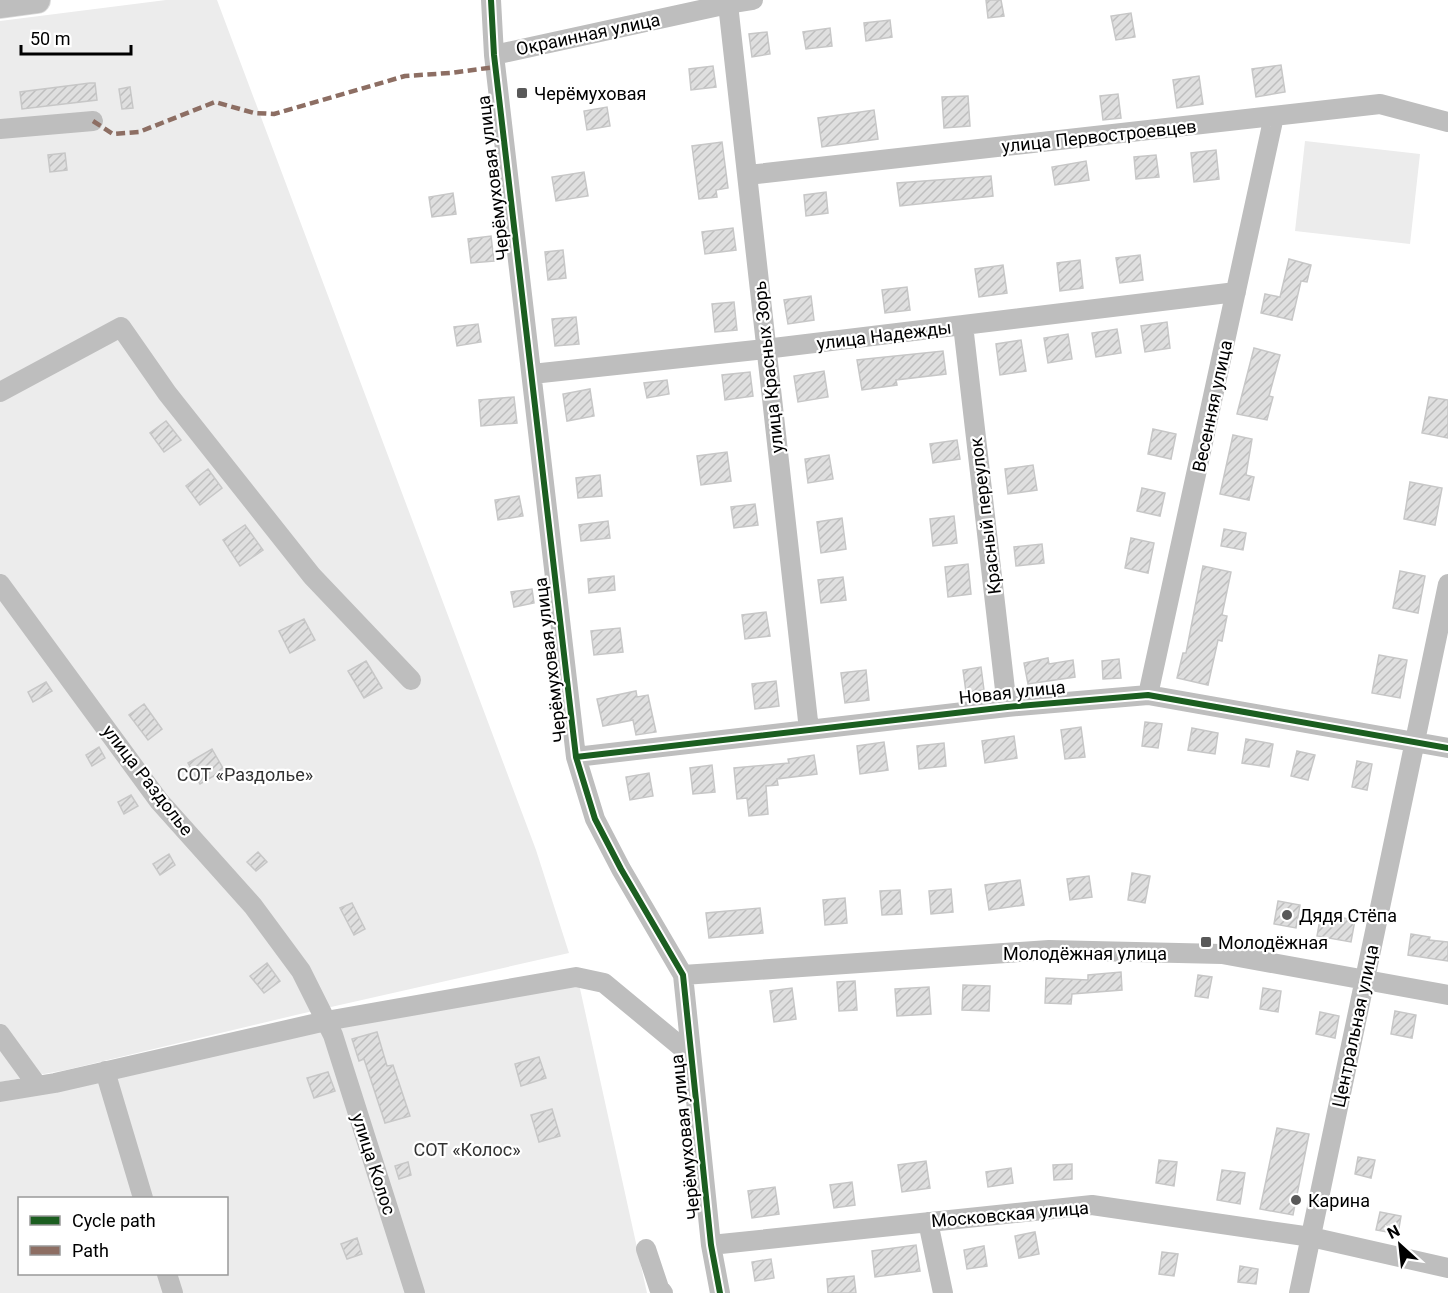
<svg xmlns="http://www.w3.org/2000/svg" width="1448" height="1293" font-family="Roboto,sans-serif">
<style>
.green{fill:#ececec;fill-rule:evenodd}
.building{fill:url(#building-hatch);stroke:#c7c7c7;stroke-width:1.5}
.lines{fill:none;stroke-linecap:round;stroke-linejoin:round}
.major-casing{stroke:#dbdbdb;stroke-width:28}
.minor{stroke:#bebebe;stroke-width:20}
.major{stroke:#bebebe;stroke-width:26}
.quiet{stroke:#8d6e63;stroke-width:4.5;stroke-dasharray:9 4.5;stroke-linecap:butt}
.cycleway-casing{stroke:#fff;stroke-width:10}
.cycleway{stroke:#1b5e20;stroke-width:6}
.poi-dot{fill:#595959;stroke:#fff;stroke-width:2}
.labels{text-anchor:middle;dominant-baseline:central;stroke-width:4.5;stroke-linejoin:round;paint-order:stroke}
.street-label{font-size:18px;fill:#000;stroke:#fff}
.poi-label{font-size:18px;fill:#000;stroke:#fff;text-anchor:start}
.park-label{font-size:18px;fill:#333;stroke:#fff}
</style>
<defs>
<pattern id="building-hatch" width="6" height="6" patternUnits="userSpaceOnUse" patternTransform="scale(1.5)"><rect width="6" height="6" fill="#dfdfdf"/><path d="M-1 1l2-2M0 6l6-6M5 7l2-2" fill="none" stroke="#bebebe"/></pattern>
</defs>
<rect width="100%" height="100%" fill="#fff"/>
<path class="green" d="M166,0H217L536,850L569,953L300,1014L66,1070L0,1082V21Z
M1305,141L1420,154L1410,244L1295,231Z
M579,984L647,1293H0V1100L337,1026ZM20,1198H226V1274H20Z"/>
<path class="building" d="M986,0H1001L1004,16L988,18Z
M1131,13L1135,37L1116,40L1111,16Z
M890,20L892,37L866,41L864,23Z
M830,28L832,46L806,49L803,32Z
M767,32L770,54L752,57L749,34Z
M1281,65L1285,92L1256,97L1252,69Z
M713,66L716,87L691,90L689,69Z
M1199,76L1203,104L1177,108L1173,80Z
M90,83H95L97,100L22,109L20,92Z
M130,87L133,108L122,109L119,89Z
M1118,94L1121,118L1103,120L1100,96Z
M968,96L970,126L944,128L942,97Z
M607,107L610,126L587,130L584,111Z
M874,110L878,139L822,147L818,118Z
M722,142L728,188L716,190L717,197L699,199L692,146Z
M1216,150L1219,179L1194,182L1191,153Z
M65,153L67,170L50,172L48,155Z
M1156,155L1159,177L1136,179L1134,157Z
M1086,161L1089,180L1055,185L1052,167Z
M584,172L588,196L556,201L552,177Z
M991,176L993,196L900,206L897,183Z
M826,192L828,213L806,216L804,195Z
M453,193L456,214L432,217L429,197Z
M733,228L736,250L705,254L702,232Z
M491,236L494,261L471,263L468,239Z
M563,250L566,278L548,280L545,252Z
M1140,255L1143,280L1120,283L1116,258Z
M1289,259L1311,265L1307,282L1301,281L1292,320L1261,313L1265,294L1280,297Z
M1080,260L1083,288L1060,291L1057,263Z
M1003,265L1007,293L979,297L975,269Z
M907,287L910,310L885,313L882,290Z
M811,296L814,320L788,324L784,300Z
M734,302L737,330L715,332L712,304Z
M576,317L579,344L555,346L552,319Z
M1167,322L1170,348L1145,352L1141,326Z
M478,324L481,342L457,346L454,327Z
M1117,329L1121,353L1096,357L1092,333Z
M1068,334L1072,359L1048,363L1044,338Z
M1021,340L1026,371L1000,375L996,344Z
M1254,348L1280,355L1269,396L1273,397L1267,420L1237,414Z
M943,351L946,374L896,380L897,385L862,390L857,360Z
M824,371L828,397L798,402L794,376Z
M750,372L753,396L725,400L722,375Z
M667,380L669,394L647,398L644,383Z
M590,389L594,416L567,421L563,394Z
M514,397L517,423L481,426L479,400Z
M1429,397L1448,400V438L1422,433Z
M166,421L181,440L164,452L150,433Z
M1153,429L1176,434L1171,459L1148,454Z
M1233,435L1252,439L1246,475L1254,477L1249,500L1220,494Z
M957,440L960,459L933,463L930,444Z
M727,452L731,481L701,485L697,456Z
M829,455L833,479L808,483L805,459Z
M1033,465L1037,490L1008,494L1005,469Z
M208,469L222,488L200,505L186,486Z
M600,475L602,496L578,498L576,478Z
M1410,482L1442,488L1435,525L1404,519Z
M1142,488L1165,493L1160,516L1137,511Z
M519,496L523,516L498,520L495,500Z
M755,504L758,525L734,528L731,507Z
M954,516L957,543L933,546L930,519Z
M842,518L846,549L821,553L817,522Z
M608,521L610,538L581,541L579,525Z
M245,525L263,550L240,566L223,540Z
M1224,529L1246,533L1243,550L1221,546Z
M1131,538L1154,543L1148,573L1125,568Z
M1042,544L1044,563L1016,566L1014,547Z
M968,564L971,594L948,597L945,567Z
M1203,566L1231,572L1222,615L1227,616L1222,641L1218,640L1208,685L1177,678L1183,653H1186Z
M1400,571L1425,576L1418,613L1393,608Z
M614,576L615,590L589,593L588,579Z
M843,577L846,600L821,603L818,580Z
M532,589L534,603L514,607L511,592Z
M766,612L770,636L745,639L742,615Z
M304,619L315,640L290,653L279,631Z
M620,628L623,652L594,655L591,631Z
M1379,655L1407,660L1400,698L1372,693Z
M1048,658L1049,664L1073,660L1075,677L1028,684L1024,663Z
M1119,659L1121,678L1103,679L1102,661Z
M366,661L382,688L364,698L348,671Z
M981,667L984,690L966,692L963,670Z
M866,670L869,700L845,703L841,673Z
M776,681L779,706L755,709L752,684Z
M46,682L52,691L33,702L28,692Z
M636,691L637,697L648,695L656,732L636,735L633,720L603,726L597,699Z
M144,704L162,729L148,740L129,715Z
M1145,722L1162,724L1158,748L1142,746Z
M1081,727L1085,757L1065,759L1061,730Z
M1192,728L1218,733L1215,754L1188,750Z
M1014,736L1017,758L985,763L982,741Z
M1246,739L1273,744L1269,767L1242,763Z
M884,742L888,770L860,774L857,746Z
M944,743L946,766L919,769L917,746Z
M99,747L105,758L92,766L86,755Z
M212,749L224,770L200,784L188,763Z
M1297,751L1315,755L1308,780L1291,776Z
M814,755L817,774L777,779L778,785L766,786L768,814L749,816L747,798L737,799L734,768L789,763L788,759Z
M1357,761L1372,764L1367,790L1352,787Z
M712,765L715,792L693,794L690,768Z
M649,773L653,796L630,800L626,777Z
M131,795L138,806L124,814L118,802Z
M258,852L267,862L256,871L247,862Z
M169,854L175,865L160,875L153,864Z
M1132,873L1150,876L1145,903L1128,900Z
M1089,876L1092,897L1070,900L1067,879Z
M1020,880L1024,905L989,910L985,885Z
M951,889L953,912L931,914L929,891Z
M900,890L902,914L882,915L880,891Z
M845,898L847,923L825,925L823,900Z
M1278,901L1300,905L1296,928L1274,924Z
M352,903L365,929L354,935L340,908Z
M760,908L763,933L709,938L706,913Z
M1321,914L1355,920L1351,942L1317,936Z
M1411,934L1430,937L1429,940L1448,942V961L1408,955Z
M267,963L280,981L264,993L250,976Z
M1121,972L1122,990L1072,994L1071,1004L1045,1003L1046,978L1088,980V975Z
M1198,975L1212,977L1208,998L1195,996Z
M855,981L857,1010L839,1011L837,982Z
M963,985L990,986L989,1011L962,1010Z
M929,987L931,1014L897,1016L895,989Z
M792,988L796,1019L774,1022L770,991Z
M1263,988L1281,991L1278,1012L1260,1009Z
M1395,1011L1416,1015L1412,1038L1391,1034Z
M1320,1012L1339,1016L1335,1038L1316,1034Z
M377,1032L387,1066L393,1065L410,1116L385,1123L364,1059L359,1061L352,1039Z
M539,1057L546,1078L521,1086L515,1064Z
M328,1072L335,1091L314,1098L307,1078Z
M552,1109L560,1136L539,1142L531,1115Z
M1277,1128L1309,1134L1293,1215L1260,1209Z
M1358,1157L1375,1160L1371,1178L1355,1174Z
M1159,1160L1177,1162L1174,1186L1156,1183Z
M926,1161L930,1188L902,1192L898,1165Z
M408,1162L411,1175L399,1179L395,1166Z
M1072,1164V1179L1054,1180L1053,1165Z
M1011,1168L1013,1183L988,1187L986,1172Z
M1222,1170L1245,1173L1240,1204L1217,1200Z
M852,1182L855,1205L834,1208L830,1185Z
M775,1187L779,1214L752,1218L748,1191Z
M1380,1212L1401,1216L1398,1234L1376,1230Z
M1035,1232L1039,1254L1019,1258L1015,1236Z
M357,1238L362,1254L347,1259L341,1244Z
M916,1245L920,1271L875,1277L872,1251Z
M984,1246L987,1266L967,1269L964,1250Z
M1162,1252L1178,1254L1174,1276L1159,1274Z
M771,1259L774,1278L755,1281L752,1262Z
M1240,1266L1258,1269L1256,1284L1238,1282Z
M854,1276L856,1293H828L827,1279Z"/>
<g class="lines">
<defs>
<path id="major" d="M0,5L37,0"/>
</defs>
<use href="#major" class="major-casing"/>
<path class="minor" d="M491,0L494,55L576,757L595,819L621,869L683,975L711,1245L720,1293
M728,4L809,730
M494,55L728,4L753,0
M0,129L93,121
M748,175L1380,104L1448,122
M963,325L1007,707
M532,374L765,349L1236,292
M0,392L121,327L167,393L312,576L411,680
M0,584L159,801L253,906L301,971L333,1035L415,1293
M1148,695L1274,116
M576,757L1007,707L1148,695L1448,748
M683,975L1049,950L1222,954L1448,995
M0,1034L37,1085
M105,1071L143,1198
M0,1092L55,1083L326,1021L576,977L604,983L691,1055
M928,1222L943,1293
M711,1245L1092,1205L1311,1237L1448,1268
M646,1249L659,1288L663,1293
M167,1274L173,1293
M1299,1293L1448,584"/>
<use href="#major" class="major"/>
<path class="quiet" d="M93,121L113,134L139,132L215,102L254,113L274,114L405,76L450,73L495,67"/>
<defs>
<path id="cycleway" d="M491,0L494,55L576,757L595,819L621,869L683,975L711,1245L720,1293
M576,757L1007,707L1148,695L1448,748"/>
</defs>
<use href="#cycleway" class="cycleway-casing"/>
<use href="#cycleway" class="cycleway"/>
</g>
<g class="poi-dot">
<rect x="516" y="87" width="12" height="12" rx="3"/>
<circle cx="1287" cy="915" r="6"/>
<rect x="1200" y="936" width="12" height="12" rx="3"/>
<circle cx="1296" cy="1200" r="6"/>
</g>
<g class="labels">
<g class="street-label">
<text transform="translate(588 34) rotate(-12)">Окраинная улица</text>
<text transform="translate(1099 136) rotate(-6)">улица Первостроевцев</text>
<text transform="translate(493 178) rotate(-97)">Черёмуховая улица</text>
<text transform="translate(884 335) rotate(-7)">улица Надежды</text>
<text transform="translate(768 367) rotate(-96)">улица Красных Зорь</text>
<text transform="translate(1212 406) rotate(-78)">Весенняя улица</text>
<text transform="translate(985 516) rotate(-97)">Красный переулок</text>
<text transform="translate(550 660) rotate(-97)">Черёмуховая улица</text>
<text transform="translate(1012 692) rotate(-6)">Новая улица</text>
<text transform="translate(148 780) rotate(52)">улица Раздолье</text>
<text x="1085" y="953">Молодёжная улица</text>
<text transform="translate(1355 1026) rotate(-78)">Центральная улица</text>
<text transform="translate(685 1137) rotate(-96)">Черёмуховая улица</text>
<text transform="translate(374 1164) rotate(72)">улица Колос</text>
<text transform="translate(1010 1214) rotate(-5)">Московская улица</text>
</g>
<g class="poi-label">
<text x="534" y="93">Черёмуховая</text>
<text x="1299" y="915">Дядя Стёпа</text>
<text x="1218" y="942">Молодёжная</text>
<text x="1308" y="1200">Карина</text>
</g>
<g class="park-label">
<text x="245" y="774">СОТ «Раздолье»</text>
<text x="467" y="1149">СОТ «Колос»</text>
</g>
</g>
<rect x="18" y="1197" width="210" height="78" fill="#ffffff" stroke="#999999" stroke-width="1.5"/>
<rect x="30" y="1216" width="30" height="9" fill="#1b5e20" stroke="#999999" stroke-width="1.5"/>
<text x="72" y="1227" font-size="18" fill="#000000">Cycle path</text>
<rect x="30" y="1246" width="30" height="9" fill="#8d6e63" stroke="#999999" stroke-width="1.5"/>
<text x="72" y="1257" font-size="18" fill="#000000">Path</text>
<g transform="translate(1400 1245) rotate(333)" stroke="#ffffff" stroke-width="4.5" paint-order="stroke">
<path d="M0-4.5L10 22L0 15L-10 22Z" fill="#000000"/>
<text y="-9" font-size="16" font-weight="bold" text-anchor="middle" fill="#000000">N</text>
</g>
<path d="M21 45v9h110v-9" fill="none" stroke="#000000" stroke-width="3"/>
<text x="30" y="45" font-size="18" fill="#000000" stroke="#ffffff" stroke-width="4.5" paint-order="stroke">50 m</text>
</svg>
